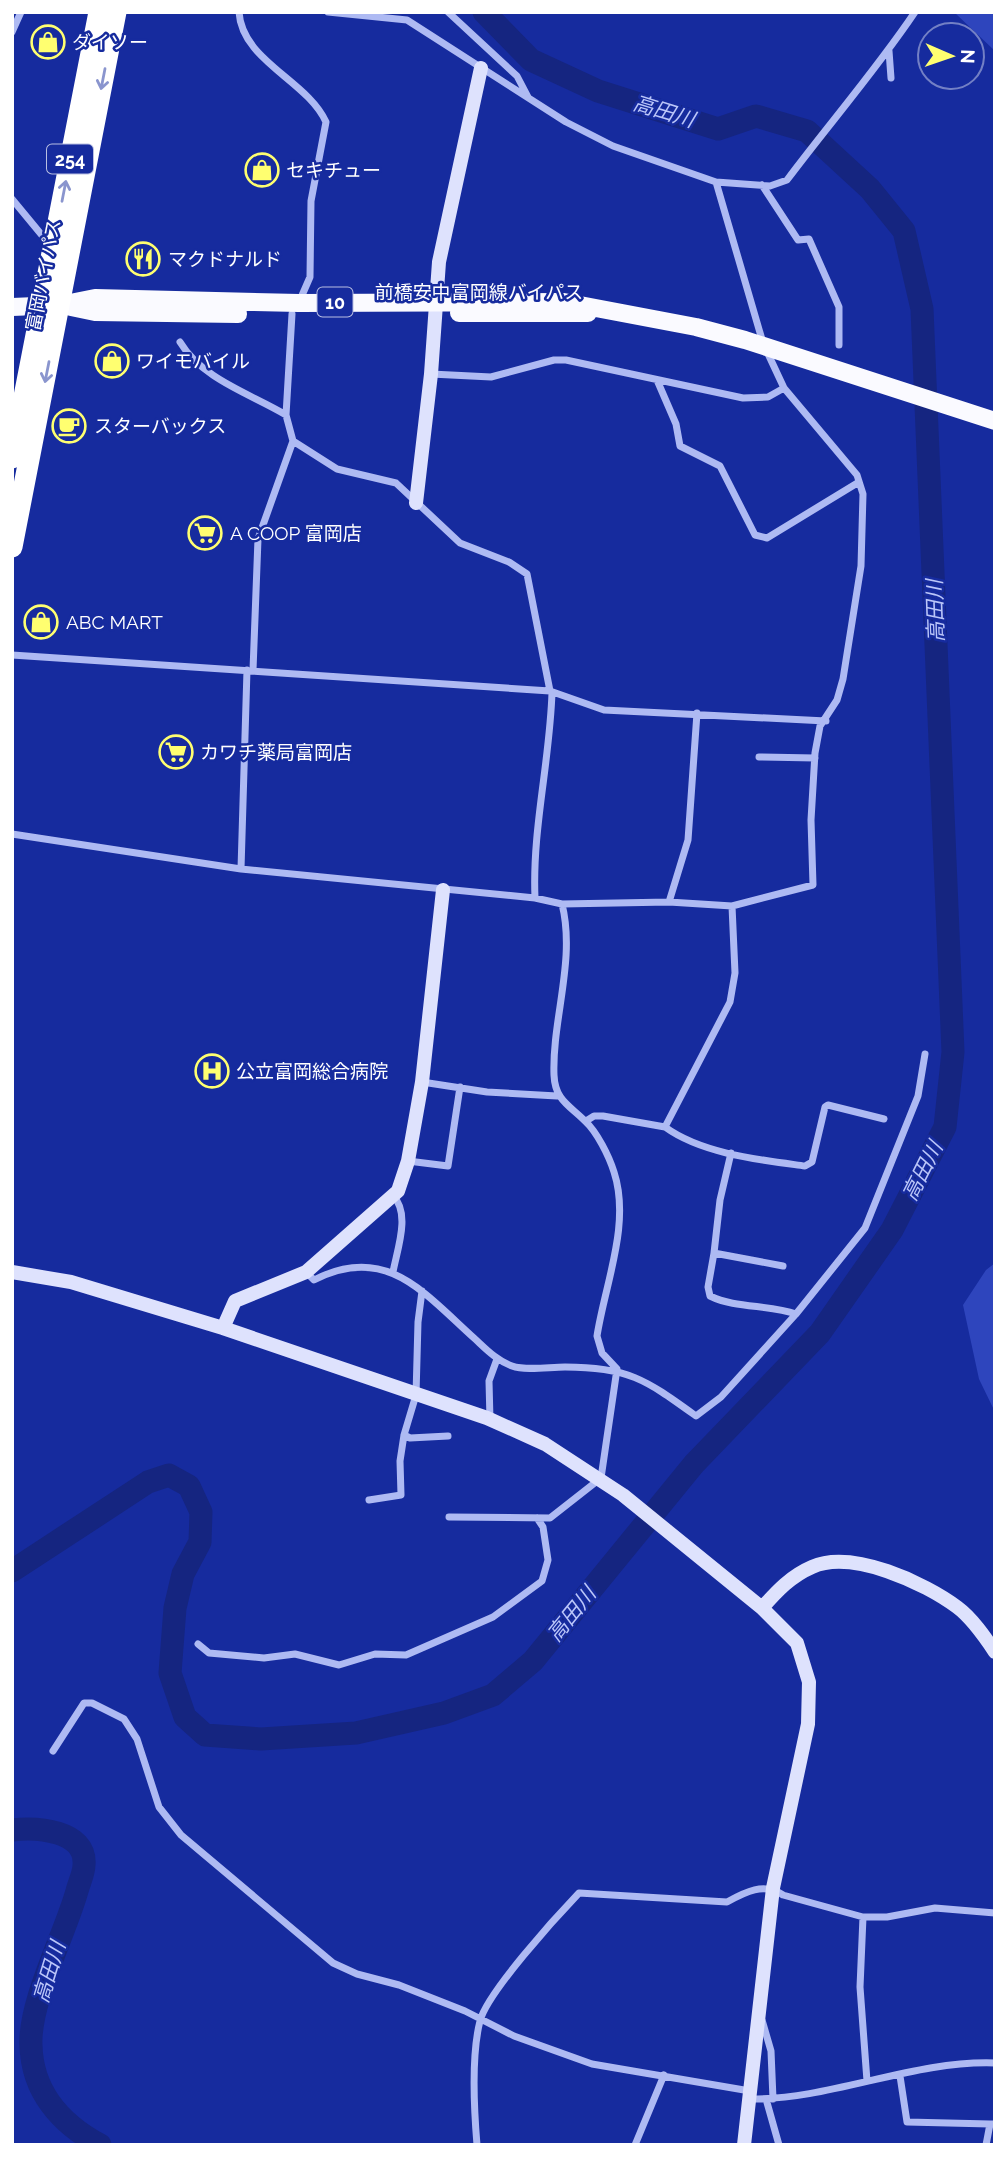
<svg xmlns="http://www.w3.org/2000/svg" width="1007" height="2157" font-family="Raleway,'Noto Sans JP',sans-serif">
<style>
.green{fill:#2e45bd}
.lines{fill:none;stroke-linecap:round;stroke-linejoin:round}
.river{stroke:#152580;stroke-width:23}
.street{stroke:#aebaf3;stroke-width:7}
.secondary{stroke:#dee2fd;stroke-width:14}
.primary{stroke:#fafaff;stroke-width:18}
.highway{stroke:#fff;stroke-width:21}
.oneway{stroke:#8a95ce}
.labels{text-anchor:middle;dominant-baseline:central;stroke-width:5;stroke-linejoin:round;paint-order:stroke}
.shield{fill:#162b9e;stroke:#b9bfe2;stroke-width:2}
.shield-label{font-size:18px;font-weight:bold;fill:#fff}
.poi-label{font-size:19px;fill:#fff;stroke:#162b9e;text-anchor:start}
.street-label{font-size:19px;fill:#fff;stroke:#162b9e}
.water-label{font-size:21px;font-style:italic;fill:#bbc6f9;stroke:#162b9e}
</style>
<rect width="100%" height="100%" fill="#162b9e"/>
<path class="green" d="M955,12H995V51L955,13Z
M995,1263V1412L979,1379L963,1305L986,1270Z"/>
<g class="lines">
<path class="river" d="M12,1571L148,1482L169,1475L189,1486L201,1512L200,1542L183,1574L175,1608L170,1673L185,1717L205,1735L261,1739L356,1733L444,1713L493,1695L533,1661L694,1464L820,1333L892,1230L945,1127L953,1052L922,309L904,231L870,189L807,131L756,116L718,129L598,91L531,60L484,12
M12,1830C36,1827 87,1830 84,1865C84,1873 79,1883 77,1891C65,1934 29,2002 31,2045C32,2092 61,2124 100,2145"/>
<path class="street" d="M239,12C242,61 307,80 326,122L311,201L310,277L300,300
M328,12L407,20L566,122L613,146L716,182L770,186L787,180C829,124 876,70 915,12
M448,12L517,76L528,97
M12,32L21,12
M889,51L891,78
M762,185L798,240L809,239L839,307V345
M12,199L50,245
M180,342C202,379 251,394 286,415
M431,374L491,377L554,360H566L743,398L768,397L784,388
M657,380L676,424L680,446L720,466L755,535L767,538L859,482
M293,441L337,469L396,483L460,543L509,562L527,574L550,691
M12,655L550,691L604,710L826,721
M253,670L258,539L293,441L286,415L292,314
M759,757L815,758
M12,834L241,869L535,898L562,904L669,902L732,906L813,885L811,820L815,753L820,726L837,700L843,679L861,566L863,494L857,475L784,388L763,343L716,182
M241,869L247,670
M535,898C532,829 550,761 552,692
M669,902L688,840L697,713
M422,1082L487,1092L557,1096
M586,1121L594,1116H603L665,1127L730,1002L735,973L732,906
M665,1127C702,1154 761,1160 805,1166L812,1162L825,1107L828,1105L884,1119
M731,1153L720,1200L714,1253L783,1266
M408,1161L448,1166L460,1087
M393,1196C411,1213 397,1250 393,1272
M714,1253L708,1287L710,1296C736,1309 769,1304 796,1314
M306,1272L314,1280C386,1243 424,1293 474,1338C486,1349 496,1360 512,1366C526,1371 549,1367 565,1367C629,1367 646,1380 696,1416L721,1397L796,1314L865,1228L918,1096L925,1054
M490,1420L489,1381L497,1359
M404,1435L410,1438L448,1436
M369,1500L401,1495L400,1461L404,1435L416,1395L418,1322L422,1291
M449,1517L550,1518L601,1478L617,1369L602,1353L597,1336C605,1284 631,1224 614,1172C609,1156 597,1132 585,1121C569,1105 555,1100 554,1075C552,1019 576,960 562,904
M198,1644L209,1653L264,1658L295,1654L339,1665L375,1654L406,1655L493,1617L542,1581L548,1560L543,1527L537,1518
M53,1751L84,1703H92L124,1719L137,1739L159,1807L181,1835L333,1963L357,1974L399,1985L465,2011L514,2036L592,2064L750,2091
M863,1917L860,1987L867,2081
M762,2020L771,2051L773,2099
M900,2076L907,2122L990,2124
M749,2099C832,2100 912,2060 995,2063
M766,2099L779,2145
M477,2145C474,2109 471,2056 480,2021C487,1993 556,1917 579,1893L727,1902C745,1892 764,1882 783,1895L863,1917H887L935,1908L995,1913
M635,2145L664,2075
M986,2145L990,2124H993"/>
<path class="secondary" d="M416,503L431,374L439,262L481,68
M12,1272L71,1282L223,1328L487,1418L545,1444L623,1495L762,1608L797,1643L809,1682L808,1724L773,1888L744,2145
M223,1328L235,1301L306,1272L398,1191L408,1161L422,1082L443,890
M762,1608C777,1591 791,1576 812,1567C852,1549 925,1583 957,1607C972,1618 985,1637 995,1652"/>
<path class="primary" d="M12,307L60,305L95,298L299,303L564,302L696,327L745,340L995,421
M71,307L95,312L238,314
M459,313H588"/>
<path class="highway" d="M12,458L99,12
M12,547L116,12"/>
</g>
<defs><path id="oneway-shaft" d="M-6 0H5M1.5-3L5.5 0L1.5 3" fill="none" stroke-width="1.6" stroke-linecap="round" stroke-linejoin="round" transform="scale(1.75)"/></defs>
<g class="oneway">
<use href="#oneway-shaft" transform="translate(103 79) rotate(101)"/>
<use href="#oneway-shaft" transform="translate(64 191) rotate(-79)"/>
<use href="#oneway-shaft" transform="translate(47 372) rotate(101)"/>
</g>
<defs>
<symbol id="shop-ring" viewBox="-11 -11 22 22"><circle r="9.5" fill="#162b9e" stroke="#ffff70" stroke-width="1.5"/><path d="M-5-2.5h2.3a2.7 3.5 0 0 1 5.4 0H5L5.5 6h-11ZM-1.5-2.5h3a1.5 2.3 0 0 0-3 0Z" fill="#ffff70"/></symbol>
<symbol id="restaurant-ring" viewBox="-11 -11 22 22"><circle r="9.5" fill="#162b9e" stroke="#ffff70" stroke-width="1.5"/><path d="M-5-6h1v4h1v-4h1v4h1v-4h1v5L-1.5 .5V6h-2V.5L-5-1ZM5-6V6H3V1.5H1.5Q1.5-4 5-6Z" fill="#ffff70"/></symbol>
<symbol id="cafe-ring" viewBox="-11 -11 22 22"><circle r="9.5" fill="#162b9e" stroke="#ffff70" stroke-width="1.5"/><path d="M-5.5-4.5H6V0H3Q3 3.5 0 3.5H-2.5Q-5.5 3.5-5.5 0ZM3-3.2v2h1.7v-2ZM-6 4.5H4V6H-6Z" fill="#ffff70"/></symbol>
<symbol id="supermarket-ring" viewBox="-11 -11 22 22"><circle r="9.5" fill="#162b9e" stroke="#ffff70" stroke-width="1.5"/><path d="M-6-5.5h2.5l.6 2H6L4.5 2H-2.5L-4.4-4H-6ZM-1.5 3.2a1.3 1.3 0 1 0 .1 0ZM3 3.2a1.3 1.3 0 1 0 .1 0Z" fill="#ffff70"/></symbol>
<symbol id="hospital-ring" viewBox="-11 -11 22 22"><circle r="9.5" fill="#162b9e" stroke="#ffff70" stroke-width="1.5"/><path d="M-5-5h3v3.5h4V-5h3V5h-3V1.5h-4V5h-3Z" fill="#ffff70"/></symbol>
</defs>
<g fill-rule="evenodd">
<use href="#shop-ring" x="29" y="23" width="38" height="38"/>
<use href="#shop-ring" x="243" y="151" width="38" height="38"/>
<use href="#restaurant-ring" x="124" y="240" width="38" height="38"/>
<use href="#shop-ring" x="93" y="342" width="38" height="38"/>
<use href="#cafe-ring" x="50" y="407" width="38" height="38"/>
<use href="#supermarket-ring" x="186" y="514" width="38" height="38"/>
<use href="#shop-ring" x="22" y="603" width="38" height="38"/>
<use href="#supermarket-ring" x="157" y="733" width="38" height="38"/>
<use href="#hospital-ring" x="193" y="1052" width="38" height="38"/>
</g>
<g class="labels">
<g class="shield">
<rect x="47" y="144.5" width="46" height="29" rx="5"/>
<rect x="317.5" y="287.5" width="35" height="29" rx="5"/>
</g>
<g class="shield-label">
<text x="70" y="159">254</text>
<text x="335" y="302">10</text>
</g>
<g class="poi-label">
<text x="72" y="42">ダイソー</text>
<text x="286" y="170">セキチュー</text>
<text x="168" y="259">マクドナルド</text>
<text x="136" y="361">ワイモバイル</text>
<text x="94" y="426">スターバックス</text>
<text x="230" y="533">A COOP 富岡店</text>
<text x="66" y="622">ABC MART</text>
<text x="200" y="752">カワチ薬局富岡店</text>
<text x="236" y="1071">公立富岡総合病院</text>
</g>
<g class="street-label">
<text transform="translate(43 275) rotate(-79)">富岡バイパス</text>
<text x="479" y="292">前橋安中富岡線バイパス</text>
</g>
<g class="water-label">
<text transform="translate(664 111) rotate(17)">高田川</text>
<text transform="translate(935 611) rotate(-92)">高田川</text>
<text transform="translate(922 1171) rotate(-63)">高田川</text>
<text transform="translate(571 1614) rotate(-51)">高田川</text>
<text transform="translate(49 1972) rotate(-73)">高田川</text>
</g>
</g>
<rect width="1007" height="2157" fill="none" stroke="#ffffff" stroke-width="28"/>
<g transform="translate(951 56) rotate(92)"><circle r="33" fill="#162b9e" stroke="#7380c5" stroke-width="2"/>
<path d="M0-5L12 26L0 18L-12 26Z" fill="#ffff70"/>
<text y="-10" font-size="19" font-weight="bold" text-anchor="middle" fill="#ffffff">N</text>
</g>
</svg>
